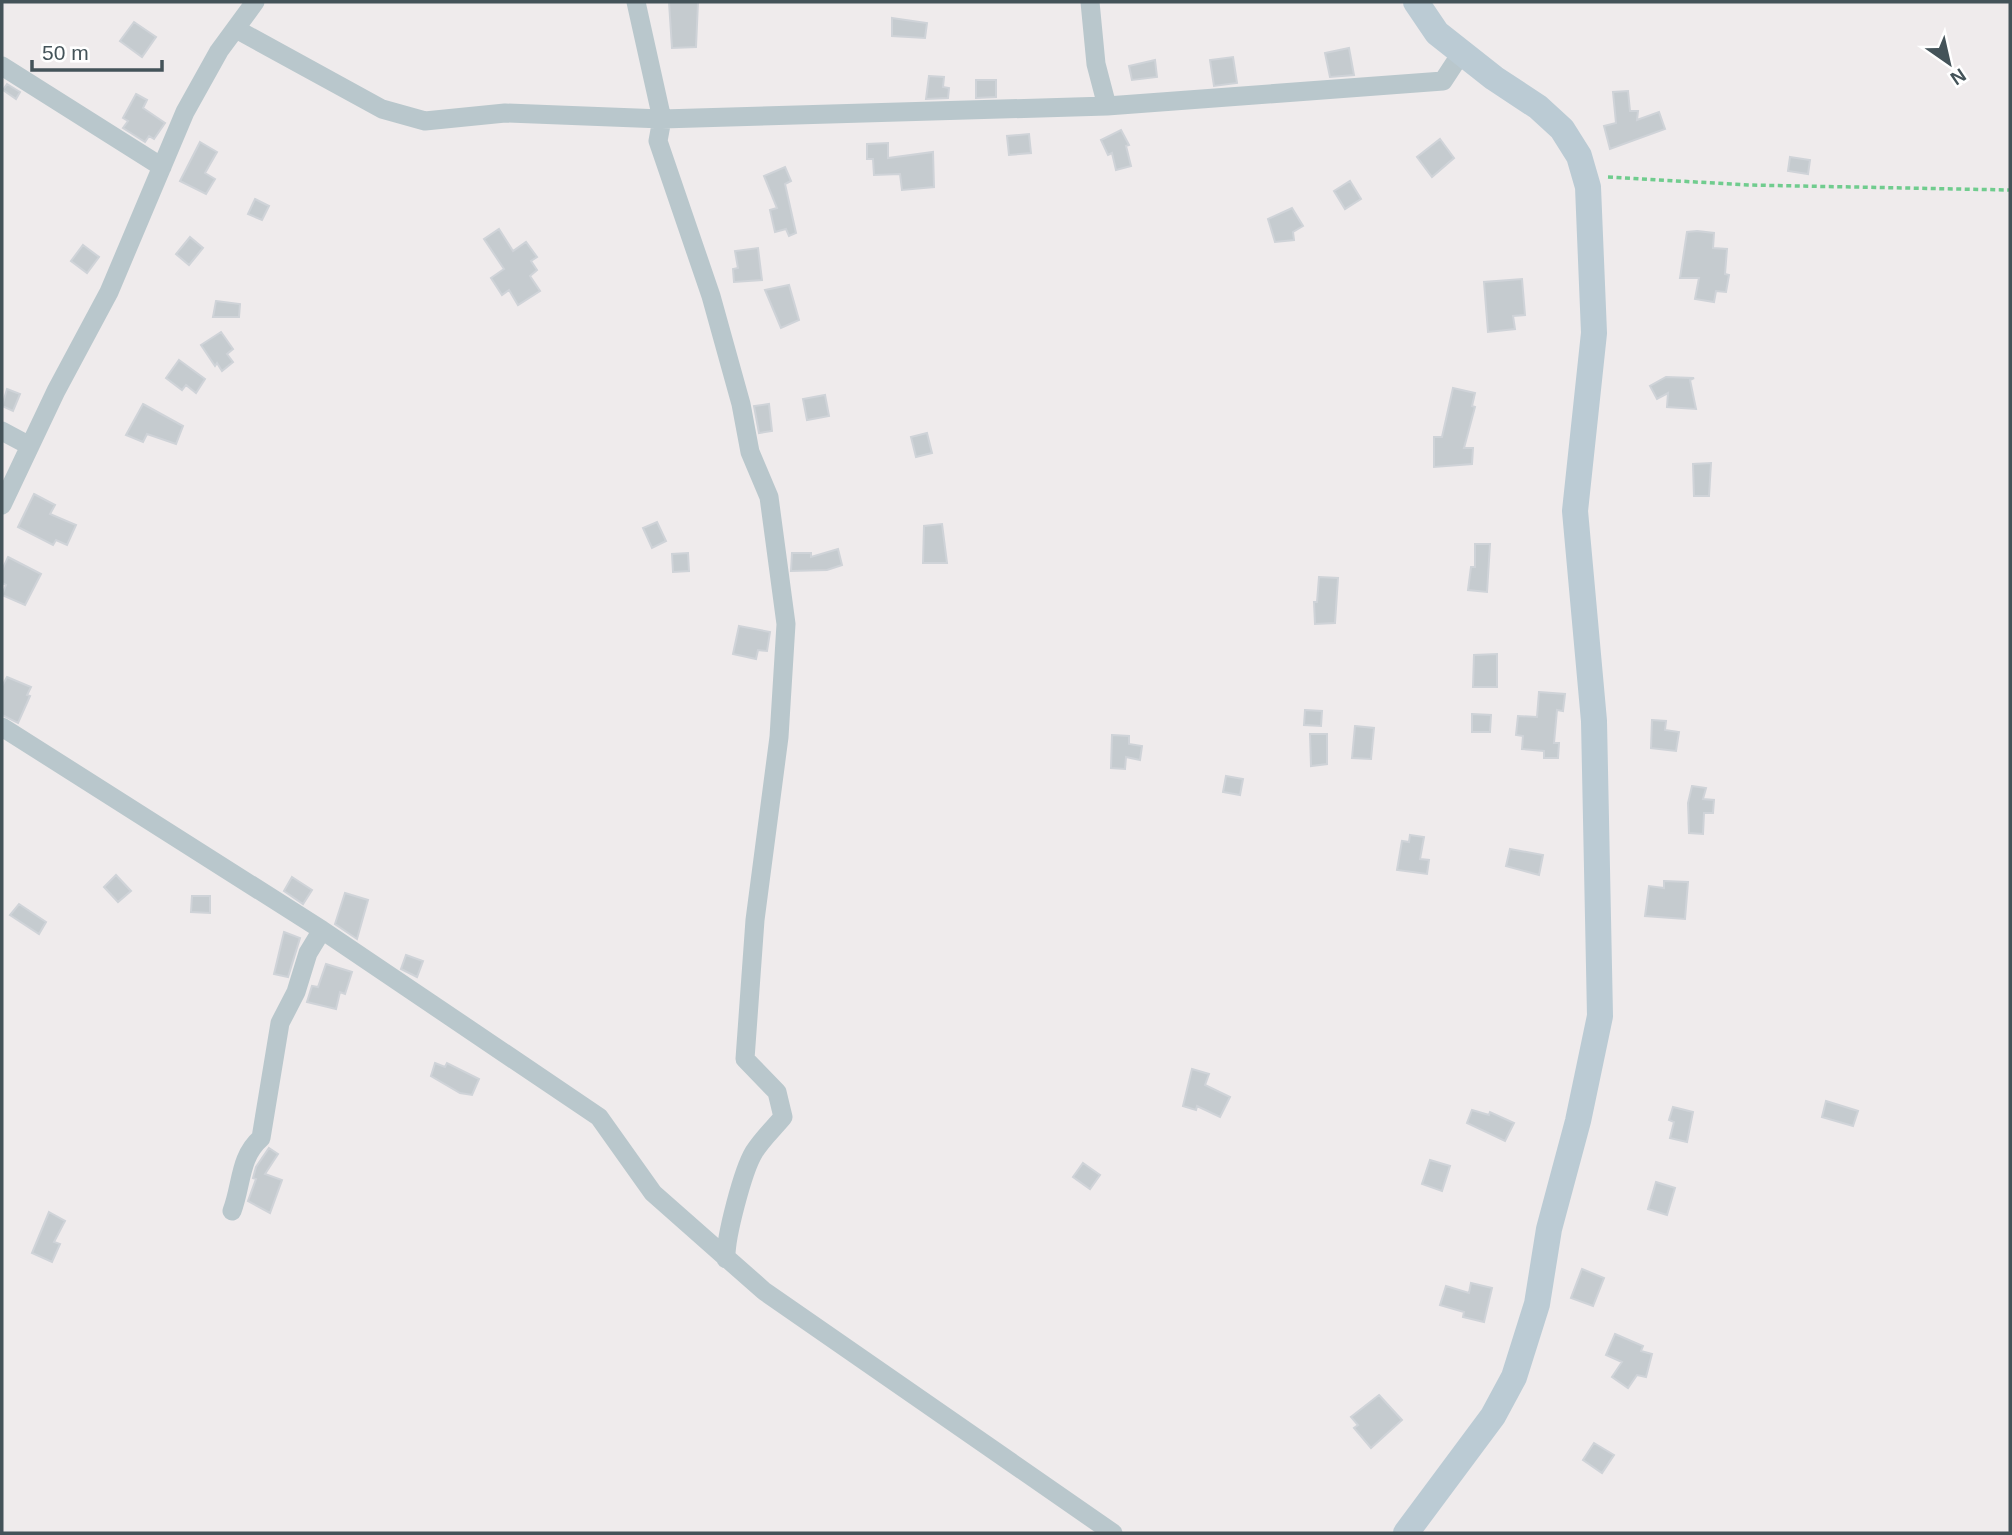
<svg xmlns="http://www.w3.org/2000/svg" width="2012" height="1535" font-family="Helvetica,sans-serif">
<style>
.building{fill:#c5cbcf;stroke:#cfd3d8;stroke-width:2}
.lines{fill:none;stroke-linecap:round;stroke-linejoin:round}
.path{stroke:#70cc8e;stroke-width:3.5;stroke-dasharray:5 3.5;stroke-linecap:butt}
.street{stroke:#b9c7cc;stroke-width:19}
.secondary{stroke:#bbcbd4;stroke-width:26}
</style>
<rect width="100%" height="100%" fill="#efebec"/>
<path class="building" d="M669,2H698L696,47L672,48Z
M892,18L927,23L925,38L892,36Z
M134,22L156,37L142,57L120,41Z
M1349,48L1354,75L1330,77L1325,53Z
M1233,57L1237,83L1214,86L1210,60Z
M1155,60L1157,77L1132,80L1129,66Z
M929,76L944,77L943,87L949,88L948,98L926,99Z
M976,80H996V97L976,98Z
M7,84L20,92L16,99L3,90Z
M1628,91L1630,111H1638L1637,120L1659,112L1665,129L1610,149L1604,126L1616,123L1613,92Z
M136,94L147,100L143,108L165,123L154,139L149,136L145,142L123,128L128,121L123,118Z
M1121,130L1129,145L1126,146L1131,166L1116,170L1112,153L1108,155L1101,140Z
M1029,134L1031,153L1009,155L1007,136Z
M1440,139L1454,158L1432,177L1417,157Z
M200,142L217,152L205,173L215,179L206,194L180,181Z
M888,143V158L933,152L934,187L902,190L900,174L874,175L873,159H867V144Z
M1790,157L1810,160L1808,174L1788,171Z
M785,167L791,181L785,184L796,233L789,236L786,229L775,232L770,210L777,208L764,176Z
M1350,181L1361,199L1345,209L1334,191Z
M255,199L269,206L262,220L248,214Z
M1292,208L1303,226L1293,232L1294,240L1275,242L1268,219Z
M499,229L513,251L526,242L537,257L531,261L537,270L530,276L540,291L518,305L509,290L502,295L491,278L504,269L484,239Z
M1697,231L1714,233L1713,248L1727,249L1725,274L1729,275L1726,292L1716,291L1714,302L1695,299L1699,278H1680L1687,232Z
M190,237L203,248L189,265L176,254Z
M83,245L99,257L87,273L71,261Z
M758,248L762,280L734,282L733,269L738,268L735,251Z
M1522,279L1525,315L1513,316L1515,329L1488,332L1484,282Z
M789,285L799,320L781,328L765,290Z
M216,301L240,304L239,317H213Z
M221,332L233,349L227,354L233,362L222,371L217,363L215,366L201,345Z
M179,360L205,379L196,393L186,385L182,390L166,378Z
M1666,377L1694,378L1690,380L1696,409L1667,407L1668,393L1657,399L1650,386Z
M1453,388L1475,393L1472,406L1475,407L1464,448H1473L1472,464L1434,467V437H1442Z
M7,389L20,394L13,411L2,406Z
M825,395L829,416L807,420L803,399Z
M143,404L183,426L176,444L147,434L143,442L126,435Z
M769,404L772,431L759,433L754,406Z
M927,433L932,453L916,457L911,437Z
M1711,463L1709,496H1694L1693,464Z
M34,494L55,505L50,514L76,525L67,545L56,540L53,545L18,527Z
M657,522L666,541L652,548L643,528Z
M942,524L947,563H923L924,526Z
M1475,544H1490L1487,592L1468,590L1471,567H1475Z
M838,549L842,565L827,570L791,571L792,553H811V557Z
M688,553L689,571L673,572L672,554Z
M8,557L41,574L25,605L2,595L6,585L2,583V570Z
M1319,577L1338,578L1335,623L1315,624L1314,602H1317Z
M739,626L770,632L767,651L758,650L756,659L733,654Z
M1497,654V687H1473L1474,655Z
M7,677L31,687L27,695L30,696L18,723L2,715V686Z
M1539,692L1565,694L1563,711L1557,710L1554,743H1559L1558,758H1544V751L1522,749L1523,736L1516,735L1518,716L1537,717Z
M1305,710L1322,711L1321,726L1304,725Z
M1472,714L1491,715L1490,732H1472Z
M1652,720L1666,721L1665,730L1679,732L1676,751L1651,748Z
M1355,726L1374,728L1371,759L1352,758Z
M1310,734H1327V764L1311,766Z
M1112,735L1129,736V744L1142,746L1140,760L1126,757L1125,769L1111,768Z
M1226,776L1243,779L1240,795L1223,792Z
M1692,786L1706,788L1703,799L1714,800L1713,813H1704L1703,834L1689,833L1688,803Z
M1410,835L1424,837L1420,859L1429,860L1427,874L1397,870L1402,841L1409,842Z
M1510,849L1543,855L1539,875L1506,866Z
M116,875L131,891L118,902L104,887Z
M292,877L312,890L303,904L284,891Z
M1664,881L1688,882L1685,919L1645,916L1649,886L1664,888Z
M345,893L368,900L357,939L335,924Z
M192,896H210V913L191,912Z
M19,904L46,922L39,934L10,915Z
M284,932L300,938L288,977L274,974Z
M406,955L423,961L417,977L401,969Z
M326,964L352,972L345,994L340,992L336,1009L307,1002L312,986L318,987Z
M435,1063L445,1067L447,1063L479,1079L472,1095L460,1093L431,1076Z
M1192,1069L1209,1074L1205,1085L1230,1097L1220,1117L1197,1106L1196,1110L1183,1106Z
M1826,1101L1858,1111L1853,1126L1822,1117Z
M1673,1107L1693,1112L1687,1142L1670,1138L1674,1122L1669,1120Z
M1472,1110L1489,1115L1490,1112L1514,1123L1505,1141L1467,1123Z
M269,1148L278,1154L265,1174L282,1180L270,1213L248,1201L256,1179L253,1178L256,1167Z
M1430,1160L1450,1166L1442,1191L1422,1184Z
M1083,1163L1100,1175L1090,1189L1073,1177Z
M1656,1182L1675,1188L1667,1215L1648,1209Z
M49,1212L65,1221L54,1242L60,1244L52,1262L32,1253Z
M1582,1269L1604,1278L1593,1306L1571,1298Z
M1471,1283L1492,1288L1484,1322L1463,1317L1464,1312L1440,1305L1446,1286L1469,1293Z
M1615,1334L1643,1346L1641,1351L1652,1354L1646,1377L1637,1375L1628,1388L1612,1377L1622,1362L1606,1355Z
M1379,1395L1402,1420L1371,1448L1354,1428L1358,1425L1351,1417Z
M1594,1443L1614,1455L1602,1473L1583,1460Z"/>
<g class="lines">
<path class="path" d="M1608,177L1748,185L2010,190"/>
<path class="street" d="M636,2L662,119L658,141L711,296L741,404L750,452L769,497L786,624L779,737L755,920L745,1059L777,1092L783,1117C774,1128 762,1139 754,1152C743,1170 725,1238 726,1259
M1090,2L1096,64L1107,106
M236,29L382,109L425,121L505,113L662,119L1107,106L1443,81L1462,52
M2,66L162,167
M2,431L30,446
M2,505L56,391L109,292L185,112L219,51L255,2
M2,727L322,930L599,1117L653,1193L764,1291L1113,1533
M232,1211C242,1185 239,1157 261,1138L280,1023L296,992L308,953L322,930"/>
<path class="secondary" d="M1406,1533L1493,1416L1514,1377L1537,1304L1549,1229L1578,1121L1600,1016L1594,721L1575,511L1594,333L1588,187L1579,156L1562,129L1538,107L1494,78L1437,33L1416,2"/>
</g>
<rect width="2012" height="1535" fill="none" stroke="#445359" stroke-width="7"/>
<g transform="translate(1949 63) rotate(146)" stroke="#ffffff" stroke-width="5" paint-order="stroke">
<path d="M0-5L12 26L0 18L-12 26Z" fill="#445359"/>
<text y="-10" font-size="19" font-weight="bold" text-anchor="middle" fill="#445359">N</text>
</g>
<path d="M32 60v10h130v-10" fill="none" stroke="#445359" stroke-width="3.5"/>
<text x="42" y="60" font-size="21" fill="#445359" stroke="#ffffff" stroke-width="5" paint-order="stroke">50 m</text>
</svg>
